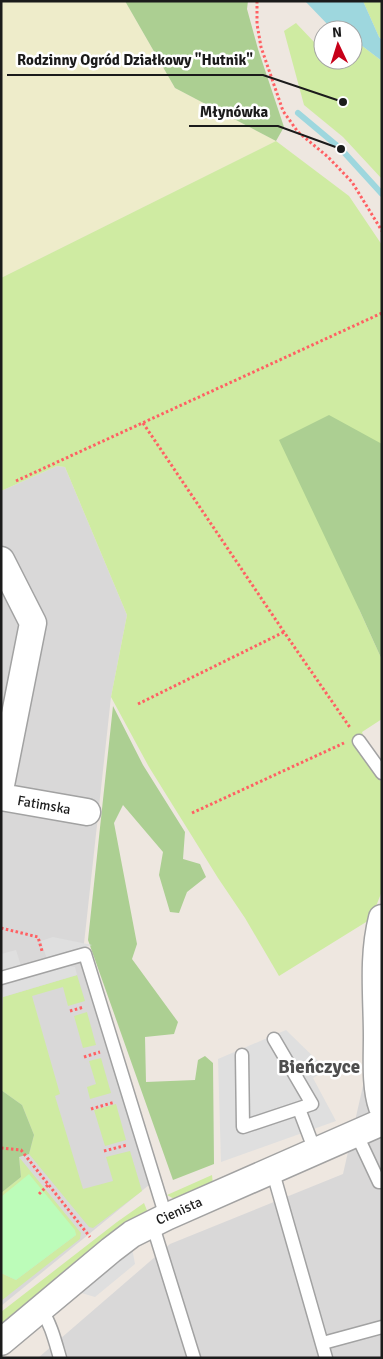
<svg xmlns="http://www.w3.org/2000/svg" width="383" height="1359" font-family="Signika,sans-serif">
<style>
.residential{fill:#d9d8d8}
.farmland{fill:#eeecca}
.grass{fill:#cfeba2}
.forest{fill:#accf92}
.park{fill:#bcfcb9}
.parking{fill:#dfdfdf}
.water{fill:#9ed7de}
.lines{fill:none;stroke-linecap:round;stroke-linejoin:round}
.stream{stroke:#9ed7de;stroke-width:6}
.lane-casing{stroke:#a2a2a2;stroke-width:15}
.street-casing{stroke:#a2a2a2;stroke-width:29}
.path{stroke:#ff6063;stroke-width:3;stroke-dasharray:2.5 2.5;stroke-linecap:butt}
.lane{stroke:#fff;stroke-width:12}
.street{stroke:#fff;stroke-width:26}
.labels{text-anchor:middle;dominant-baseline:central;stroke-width:5;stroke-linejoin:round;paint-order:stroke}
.street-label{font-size:14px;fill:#1b1b1b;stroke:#fff}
.district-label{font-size:19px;font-weight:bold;fill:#4e4e4e;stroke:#fff}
.leader{fill:none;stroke:#1b1b1b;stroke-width:2}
.callout-dot{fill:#1b1b1b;stroke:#fff;stroke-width:2}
.callout-label{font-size:15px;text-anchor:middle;font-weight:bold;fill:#1b1b1b;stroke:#fff;stroke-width:5;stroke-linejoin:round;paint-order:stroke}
</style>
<rect width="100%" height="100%" fill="#eee7e0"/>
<path class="residential" d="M57,466L65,467L127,615L111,697L82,962L149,1185L1,1306V491Z
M382,1002V1358H38L170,1244L343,1174Z"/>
<path class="farmland" d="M1,1H125L175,88L276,141L1,278Z"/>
<path class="grass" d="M363,1H382V40L379,37Z
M296,23L315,43L323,35V60H353V39L382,61V179L343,137L304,105L284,31Z
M276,141L349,196L382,245V447L359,609L382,660V719L362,732L364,738L355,744L382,783V891L371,919L279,976L245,918L218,878L149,767L111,697L127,615L65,467L57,466L1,491V278Z
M77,975L85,1001L68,1006L63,987L32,996L60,1094L55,1096L83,1189L113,1181L106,1157L130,1151L142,1191L93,1228L89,1227L29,1154L34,1135L22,1105L1,1090V1024L3,997Z
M87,1012L96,1045L83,1048L74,1016Z
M101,1058L111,1093L90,1099L87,1087L96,1084L89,1061Z
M116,1104L126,1140L105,1146L94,1110Z
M19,1157L81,1233L80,1239L1,1301V1273L16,1280L76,1235L74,1230L29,1175L1,1197V1193L21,1177Z
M212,1175L213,1185L176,1200L167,1195Z
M144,1203L148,1213L1,1327V1312L117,1222Z"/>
<path class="forest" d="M125,1H248L247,9L258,49L284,127L276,141L175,88Z
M329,415L382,444V660L359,609L279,440Z
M113,706L143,765L185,832L183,859L200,864L206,877L187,892L179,913L170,912L159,875L163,852L123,805L114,823L137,944L132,959L178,1022L174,1034L145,1037L146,1082L195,1080L198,1060L205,1056L213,1063L214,1164L173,1180L88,940Z
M1,1090L22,1105L34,1135L29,1154L19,1157L21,1177L1,1193Z"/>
<path class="park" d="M29,1174L75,1230L76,1235L16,1280L1,1273V1197Z"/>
<path class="parking" d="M53,937L92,945L47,959L41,941Z
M16,950L21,966L1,972V954Z
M67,966L75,967L77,975L3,997L4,983Z
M286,1030L327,1070L313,1078L336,1121L221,1162L218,1059Z
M132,1248L135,1264L95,1297L78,1292Z"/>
<path class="water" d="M305,1H363L379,37L382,40V61L353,39V30H339L331,28Z"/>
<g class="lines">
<path class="stream" d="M298,113L341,149L382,194"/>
<defs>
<path id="lane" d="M359,741L382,773
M1,978L85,954L166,1217
M242,1055L243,1127L312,1104L274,1039
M299,1109L315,1151
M356,1133L379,1182H382
M272,1169L326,1358
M152,1223L194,1358
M41,1309C51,1324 55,1341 60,1358
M323,1343L382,1327"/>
<path id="street" d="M1,560L33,623L1,785
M1,797L87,812
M382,918C372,957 377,997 377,1037C377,1058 375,1087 382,1107
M1,1342L111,1250L132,1234L166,1217L382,1122"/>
</defs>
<use href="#lane" class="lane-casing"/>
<use href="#street" class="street-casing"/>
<path class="path" d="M257,1V24L261,47L283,111L298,132L328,157L352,182L382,231
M143,423L284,632L351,729
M16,481L382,313
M138,704L284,632
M192,813L344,743
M1,928L38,937L42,951
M70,1011L84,1007
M84,1057L100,1052
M91,1109L115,1102
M1,1148L21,1150L90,1237
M104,1151L127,1145
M39,1194L48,1185"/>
<use href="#lane" class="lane"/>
<use href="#street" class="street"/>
</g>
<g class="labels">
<g class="street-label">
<text transform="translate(44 805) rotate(10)">Fatimska</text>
<text transform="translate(179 1211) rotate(-24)">Cienista</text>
</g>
<g class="district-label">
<text x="319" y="1067">Bieńczyce</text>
</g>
</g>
<path class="leader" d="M343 102L263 75H7M341 149L278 126H189"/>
<g class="callout-dot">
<circle cx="343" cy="102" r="5"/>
<circle cx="341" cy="149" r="5"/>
</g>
<g class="callout-label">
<text x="135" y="65">Rodzinny Ogród Działkowy "Hutnik"</text>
<text x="234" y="117">Młynówka</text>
</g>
<rect width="383" height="1359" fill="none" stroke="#1b1b1b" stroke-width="5"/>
<g transform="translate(338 45) rotate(356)"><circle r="24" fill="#ffffff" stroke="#a4a4a4"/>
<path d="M0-4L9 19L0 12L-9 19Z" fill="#c70019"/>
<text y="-8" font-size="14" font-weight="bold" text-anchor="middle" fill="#1b1b1b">N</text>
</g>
</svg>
